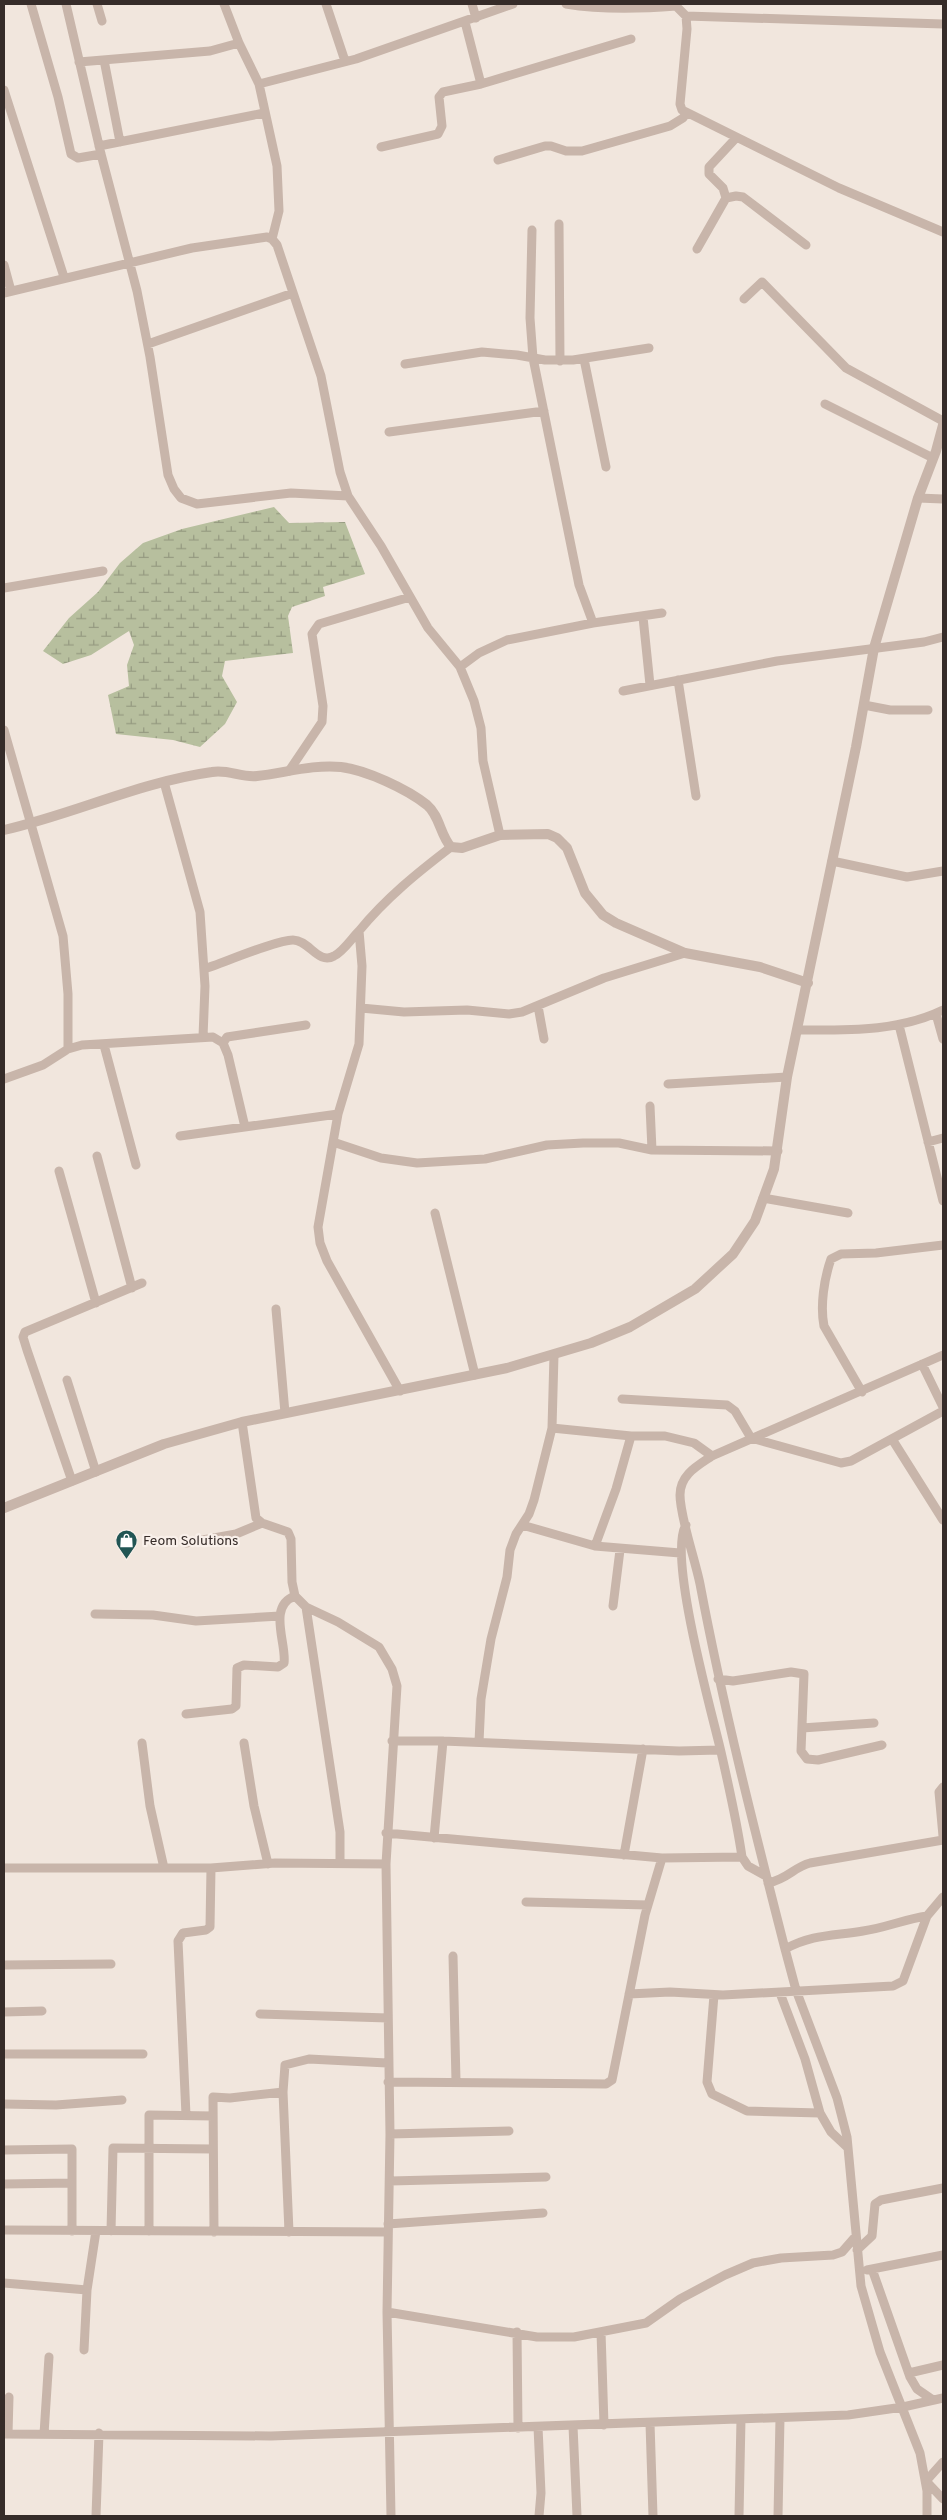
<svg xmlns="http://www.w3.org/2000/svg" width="947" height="2520" font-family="Overpass,sans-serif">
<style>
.wetland{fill:url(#wetland-marsh)}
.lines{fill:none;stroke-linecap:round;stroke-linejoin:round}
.minor{stroke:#c8b5aa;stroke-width:9}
.tertiary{stroke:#c8b5aa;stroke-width:10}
.labels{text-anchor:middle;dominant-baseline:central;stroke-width:4.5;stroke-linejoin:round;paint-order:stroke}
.poi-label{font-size:14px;fill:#362c29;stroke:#f9f0ea;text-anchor:start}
</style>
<defs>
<pattern id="wetland-marsh" width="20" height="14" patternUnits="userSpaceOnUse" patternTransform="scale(1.25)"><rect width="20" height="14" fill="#b7bf9e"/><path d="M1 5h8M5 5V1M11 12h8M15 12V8" fill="none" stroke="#969b81"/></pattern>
</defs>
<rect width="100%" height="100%" fill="#f1e6dd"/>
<path class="wetland" d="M274,507L289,523L345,522L365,574L323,587L325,596L292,607L288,616L293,653L225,661L222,676L237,702L225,724L200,747L173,740L116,734L108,695L129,686L127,665L134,645L129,631L91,655L63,664L43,651L69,618L98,592L120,563L143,543L182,529Z"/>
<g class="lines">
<path class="minor" d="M31,4L58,97L71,154L78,158L101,154
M66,4L101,154L137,291L150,357L168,475L174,489L181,498L197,504L291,493L348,496
M97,4L102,21
M224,4L239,43L259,84L277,166L279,211L272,239
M326,4L345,61
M472,4L476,18
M566,4C602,10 639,9 676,6L686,16L687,29L680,104L682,110L839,188L943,232
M686,16L943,24
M465,22L481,84
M104,60L120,142
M79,62L210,51L239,43
M259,84L356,59L513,4
M4,90L64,277
M99,146L264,113
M381,147L438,134L442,126L439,97L443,92L481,84L631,39
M498,160L545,146H551L566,151H582L670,126L683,118L686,113
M726,198L736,196L743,197L806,245
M559,224L560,361
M532,230L530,318L533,358L579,585L593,623
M697,249L726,198L723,188L709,174V167L736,138
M4,265L11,291
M4,293L192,248L267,237L272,239L277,245L321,376L340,472L348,496L381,546L428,628L460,667L474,701L481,728L483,761L500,835
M744,299L762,282L846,368L943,421
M148,344L293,293
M584,359L606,467
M405,364L482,352L517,355L545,360H573L649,348
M825,404L933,458
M389,432L544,411
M918,498L943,499
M4,588L103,571
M643,617L650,685
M460,667L479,653L507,640L593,623L662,613
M678,680L696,796
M623,691L777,661L924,642L943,637
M864,705L890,710H928
M4,730L63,936L68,994V1049
M289,771L322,722L323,706L312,634L319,624L410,597
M164,782L200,912L205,986L203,1037
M832,861L907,877L943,871
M204,969C223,963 276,940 293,940C309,940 318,965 334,956C343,952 352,938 359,931
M538,1006L544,1039
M361,1008L404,1012L467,1010L509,1014L522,1012L604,978L685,953
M936,1014L943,1039
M899,1025L943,1201
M798,1030C848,1030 897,1032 943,1010
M223,1043L227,1037L306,1025
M104,1045L136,1165
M4,1079L43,1065L68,1049L82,1045L213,1037L223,1043L228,1055L245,1127
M668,1084L787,1077
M650,1106L652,1150
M180,1136L338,1114
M333,1142L381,1158L417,1163L485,1159L547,1145L583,1143H619L652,1150L778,1151
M928,1142L943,1138
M97,1156L132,1288
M59,1171L96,1303
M763,1198L848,1213
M435,1213L475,1375
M276,1309L285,1413
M922,1364L943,1407
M67,1380L96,1472
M400,1391L327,1261L320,1243L318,1227L338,1114L359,1044L362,966L359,931C386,898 417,873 451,847
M862,1392L824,1326C820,1306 824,1279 831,1259L841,1254L876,1253L943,1245
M622,1399L727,1405L735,1411L751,1438L841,1463L851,1461L943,1411
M242,1422L256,1518L262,1523L288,1532L291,1539L292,1582L295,1596L306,1607L338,1622L379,1647L392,1669L397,1686L386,1864L390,2134L387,2312L391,2516
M552,1428L631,1436H665L694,1443L712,1456
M892,1439L943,1520
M72,1481L27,1350L23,1337L25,1332L142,1283
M522,1525L595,1546L680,1553
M686,1525C667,1554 712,1713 721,1752C729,1787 737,1822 742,1857L748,1866L766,1876
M186,1543L236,1534L262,1523
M595,1546L616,1489L631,1436
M613,1606L620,1550
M306,1607L340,1832V1863
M95,1614L153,1615L196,1621L280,1616
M718,1679L733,1681L791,1672L804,1674L801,1751L807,1759L818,1760L882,1745
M186,1714L232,1709L236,1706L237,1668L244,1665L278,1667L284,1663C287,1644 267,1606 295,1596
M802,1728L874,1723
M392,1741H443L679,1751L720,1750
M479,1742L481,1699L491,1639L507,1577L510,1550L516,1534L529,1514L534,1500L552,1428L554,1355
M142,1743L150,1806L164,1868
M244,1743L254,1806L268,1864
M943,1787L939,1792L943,1836
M386,1833L662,1858L742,1857
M434,1838L443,1741
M624,1855L643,1749
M4,1868H211L275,1863L386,1864
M768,1883C788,1879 794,1867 810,1863L943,1840
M526,1902L648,1905
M785,1949C813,1934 833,1936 863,1931C885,1928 905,1919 927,1916
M453,1956L456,2081
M4,1965L111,1964
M780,1993L805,2059L820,2113L831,2132L847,2147
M629,1994L670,1992L723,1995L893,1986L903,1981L927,1916L943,1897
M714,1995L707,2082L712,2094L747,2111L820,2113
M4,2012L42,2011
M260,2014L388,2018
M4,2054H143
M388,2082L606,2084L612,2080L645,1915L662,1858
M4,2104L56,2105L122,2100
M186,2115L178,1941L183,1933L206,1930L210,1927L211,1868
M390,2134L509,2131
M4,2150L72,2149V2231
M390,2181L546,2177
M4,2184L72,2183
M388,2224L543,2213
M4,2230L388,2232
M111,2231L113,2148L213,2149
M149,2231V2115L213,2116
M214,2232L213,2097L230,2098L283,2092
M289,2232L283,2092L285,2065L309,2059L387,2063
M857,2250L872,2236L875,2204L881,2200L943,2188
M872,2269L910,2377L917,2389L933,2400
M867,2270L943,2255
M4,2283L87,2290
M387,2312L537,2337H574L646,2323L680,2299L725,2275L753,2263L781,2258L833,2255L842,2252L856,2236
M517,2332L518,2428
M601,2332L604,2425
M84,2350L87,2290L96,2231
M909,2373L943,2365
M650,2423L653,2516
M573,2426L577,2516
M538,2427L541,2493L539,2516
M4,2434L271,2436L848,2415L903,2407L943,2398
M8,2434L9,2397
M44,2434L49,2357
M943,2462L926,2481L943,2499
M96,2516L99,2433
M739,2516L741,2419
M778,2516L780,2418
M927,2516V2491L920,2453L880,2352L861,2286L847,2137L837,2098L796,1990L785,1949C754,1828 723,1706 700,1584C695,1559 680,1517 680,1495C680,1475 697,1466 712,1456L943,1355"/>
<path class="tertiary" d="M4,830C74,814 140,782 212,772C228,769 242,778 257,776C284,773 314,764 341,767C366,770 407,789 427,805C440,816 440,835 451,847L462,848L500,835L548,834L557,838L567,848L585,893L603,915L616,923L685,953L760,967L808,983
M4,1508L164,1444L242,1422L507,1368L591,1343L630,1327L695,1289L733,1254L755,1221L774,1169L787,1077L856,747L874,648L918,498L936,451L943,425"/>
</g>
<defs>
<symbol id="shop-pin" viewBox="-11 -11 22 30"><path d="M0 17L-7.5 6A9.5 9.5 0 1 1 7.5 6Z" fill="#215554" stroke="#f9f0ea"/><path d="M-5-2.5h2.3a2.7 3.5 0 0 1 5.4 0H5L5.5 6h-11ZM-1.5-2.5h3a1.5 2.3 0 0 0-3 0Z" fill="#fff"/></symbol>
</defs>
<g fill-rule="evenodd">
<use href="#shop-pin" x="114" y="1528" width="25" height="34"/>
</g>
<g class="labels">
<g class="poi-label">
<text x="143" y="1541">Feom Solutions</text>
</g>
</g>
<rect width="947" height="2520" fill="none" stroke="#362c29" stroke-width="10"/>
</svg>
